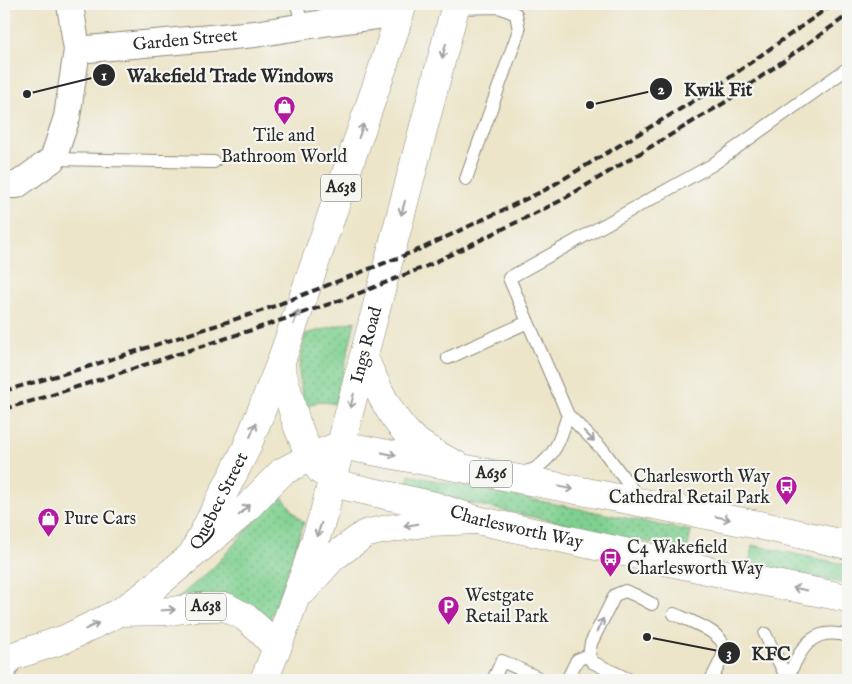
<svg xmlns="http://www.w3.org/2000/svg" width="852" height="684" font-family="'IM FELL English',serif">
<style>
.grass{fill:url(#grass-dots);stroke:#557e5e}
.lines{fill:none;stroke-linecap:round;stroke-linejoin:round}
.lane-casing{stroke:#8c887a;stroke-width:14}
.street-casing{stroke:#8c887a;stroke-width:28}
.primary-casing{stroke:#8c887a;stroke-width:29}
.highway-casing{stroke:#8c887a;stroke-width:29}
.lane{stroke:#fff;stroke-width:12}
.street{stroke:#fff;stroke-width:26}
.primary{stroke:#fff;stroke-width:28}
.highway{stroke:#fff;stroke-width:28}
.rail{stroke:#2b2b2b;stroke-width:4;stroke-dasharray:8 4;stroke-linecap:butt}
.oneway{stroke:#a0a0a0}
.labels{text-anchor:middle;dominant-baseline:central;stroke-width:4.5;stroke-linejoin:round;paint-order:stroke}
.shield{fill:#f6f6f2;stroke:#686867;stroke-width:1}
.shield-label{font-size:16px;font-weight:bold;fill:#2b2b2b}
.street-label{font-size:18px;fill:#2b2b2b;stroke:#f6f6f2}
.poi-label{font-size:18px;fill:#2b2b2b;stroke:#f6f6f2;text-anchor:start}
.leader{fill:none;stroke:#2b2b2b;stroke-width:2}
.callout-dot{fill:#2b2b2b;stroke:#f6f6f2;stroke-width:2}
.mark-label{font-size:15px;text-anchor:middle;font-weight:bold;fill:#fff}
.callout-label{font-size:19px;text-anchor:middle;font-weight:bold;fill:#2b2b2b;stroke:#f6f6f2;stroke-width:4.5;stroke-linejoin:round;paint-order:stroke}
</style>
<defs>
<pattern id="grass-dots" width="8" height="8" patternUnits="userSpaceOnUse" patternTransform="scale(1.25)"><rect width="8" height="8" fill="#7fd090"/><path d="M2 2h.1M6 6h.1" fill="none" stroke="#68a976" stroke-width="1.8" stroke-linecap="round"/></pattern>
</defs>
<rect width="100%" height="100%" fill="#f6f6f2"/>
<filter id="ink" filterUnits="userSpaceOnUse"><feTurbulence type="fractalNoise" baseFrequency=".02" numOctaves="2"/><feDisplacementMap in="SourceGraphic" scale="10" xChannelSelector="R" yChannelSelector="G"/><feConvolveMatrix kernelMatrix="1 2 1 2 8 2 1 2 1" color-interpolation-filters="sRGB"/></filter>
<filter id="wash" filterUnits="userSpaceOnUse"><feTurbulence type="fractalNoise" baseFrequency=".0096" numOctaves="4" result="noise"/><feDisplacementMap in="SourceGraphic" scale="20" xChannelSelector="R" yChannelSelector="G"/><feGaussianBlur stdDeviation="1.12" result="paint"/><feColorMatrix in="noise" values="0 0 0 0 0 0 0 0 0 0 0 0 0 0 0 0 0 1.4 0 .05"/><feComposite in="paint" operator="in"/></filter>
<g filter="url(#wash)">
<rect width="100%" height="100%" fill="#ece5c9"/>
<path class="grass" d="M355,321L336,404L319,401L305,408L300,385L299,368L305,334Z
M409,475L691,531L687,551L406,489Z
M279,494C289,503 294,515 304,522L284,583L269,621L173,602L213,568Z
M752,545L848,565V584L749,565Z"/>
</g>
<g filter="url(#ink)">
<g class="lines">
<defs>
<path id="lane" d="M297,4L302,26
M455,8L499,7L516,14L519,30L466,179
M53,159L214,162
M448,358L528,322
M522,473C526,471 532,471 536,468C556,456 561,436 568,415L565,409
M640,500L603,450L568,415L509,278L712,165L848,68
M674,614C687,620 728,633 724,652C722,660 715,672 711,680
M765,634L788,680
M6,680L17,658
M493,680L502,661L543,680
M567,680L577,660L589,655
M630,680L592,662L589,655L591,643L615,595L625,591L635,595L652,604
M786,680C801,651 809,625 848,636"/>
<g id="street">
<path d="M70,4L77,50"/>
<path id="s1" d="M4,185H17L53,159L67,117L77,50L255,34L330,22L400,13"/>
</g>
<g id="primary">
<path d="M341,445L759,525L848,545"/>
<path id="s2" d="M332,483L435,506L477,520L739,577L848,598"/>
</g>
<g id="highway">
<path d="M364,358C377,386 389,417 412,438C427,451 445,459 462,468"/>
<path d="M280,364L296,422L310,457L321,471"/>
<path id="s3" d="M193,553L246,449L280,364L383,67L403,4"/>
<path d="M304,590L332,558L365,534L377,531L429,522L477,520"/>
<path d="M120,612L171,611L197,607H226L245,617L261,631L277,648"/>
<path d="M4,659L65,639L120,612L143,596L239,516L270,484L282,472L310,457L341,445"/>
<path id="s4" d="M264,680L277,648L306,569L324,513L353,397L456,4"/>
</g>
</defs>
<use href="#lane" class="lane-casing"/>
<use href="#street" class="street-casing"/>
<use href="#primary" class="primary-casing"/>
<use href="#highway" class="highway-casing"/>
<use href="#lane" class="lane"/>
<use href="#street" class="street"/>
<use href="#primary" class="primary"/>
<use href="#highway" class="highway"/>
<path class="rail" d="M4,391L87,367L264,310L423,248L545,190L712,90L833,4
M4,409L49,396L267,325L347,298L427,266L560,201L724,103L848,15"/>
</g>
<defs><path id="oneway-shaft" d="M-6 0H5M1.5-3L5.5 0L1.5 3" fill="none" stroke-width="1.6" stroke-linecap="round" stroke-linejoin="round" transform="scale(1.25)"/></defs>
<g class="oneway">
<use href="#oneway-shaft" transform="translate(444 51) rotate(105)"/>
<use href="#oneway-shaft" transform="translate(361 131) rotate(-71)"/>
<use href="#oneway-shaft" transform="translate(403 208) rotate(105)"/>
<use href="#oneway-shaft" transform="translate(296 317) rotate(-71)"/>
<use href="#oneway-shaft" transform="translate(352 401) rotate(104)"/>
<use href="#oneway-shaft" transform="translate(253 430) rotate(-68)"/>
<use href="#oneway-shaft" transform="translate(589 436) rotate(45)"/>
<use href="#oneway-shaft" transform="translate(389 454) rotate(12)"/>
<use href="#oneway-shaft" transform="translate(566 488) rotate(11)"/>
<use href="#oneway-shaft" transform="translate(244 510) rotate(-46)"/>
<use href="#oneway-shaft" transform="translate(723 518) rotate(11)"/>
<use href="#oneway-shaft" transform="translate(411 525) rotate(171)"/>
<use href="#oneway-shaft" transform="translate(319 530) rotate(108)"/>
<use href="#oneway-shaft" transform="translate(800 589) rotate(-169)"/>
<use href="#oneway-shaft" transform="translate(168 610) rotate(-4)"/>
<use href="#oneway-shaft" transform="translate(600 625) rotate(-63)"/>
<use href="#oneway-shaft" transform="translate(92 626) rotate(-26)"/>
</g>
</g>
<defs>
<symbol id="shop-pin" viewBox="-11 -11 22 30"><path d="M0 17L-7.5 6A9.5 9.5 0 1 1 7.5 6Z" fill="#b5179e" stroke="#f6f6f2"/><path d="M-5-2.5h2.3a2.7 3.5 0 0 1 5.4 0H5L5.5 6h-11ZM-1.5-2.5h3a1.5 2.3 0 0 0-3 0Z" fill="#fff"/></symbol>
<symbol id="bus-pin" viewBox="-11 -11 22 30"><path d="M0 17L-7.5 6A9.5 9.5 0 1 1 7.5 6Z" fill="#b5179e" stroke="#f6f6f2"/><path d="M-5-6H5V4H4V6H2V4H-2V6H-4V4H-5ZM-3.5-4V0h7V-4ZM-3.5 1.2v1.5H-2V1.2ZM2 1.2v1.5H3.5V1.2Z" fill="#fff"/></symbol>
<symbol id="parking-pin" viewBox="-11 -11 22 30"><path d="M0 17L-7.5 6A9.5 9.5 0 1 1 7.5 6Z" fill="#b5179e" stroke="#f6f6f2"/><path d="M-3.5-5.5H1a3.5 3.5 0 0 1 0 7H-1V5.5H-3.5ZM-1-3.4V-.6H.8a1.4 1.4 0 0 0 0-2.8Z" fill="#fff"/></symbol>
</defs>
<g fill-rule="evenodd">
<use href="#shop-pin" x="272" y="94" width="25" height="34"/>
<use href="#bus-pin" x="774" y="474" width="25" height="34"/>
<use href="#shop-pin" x="36" y="506" width="25" height="34"/>
<use href="#bus-pin" x="598" y="546" width="25" height="34"/>
<use href="#parking-pin" x="436" y="594" width="25" height="34"/>
</g>
<g class="labels">
<g class="shield">
<rect x="321" y="174.5" width="40" height="27" rx="4"/>
<rect x="470" y="460.5" width="42" height="27" rx="4"/>
<rect x="186" y="593.5" width="40" height="27" rx="4"/>
</g>
<g class="shield-label">
<text x="341" y="188">A638</text>
<text x="491" y="474">A636</text>
<text x="206" y="607">A638</text>
</g>
<g class="street-label">
<text stroke="none"><textPath href="#s1" startOffset="278">Garden Street</textPath></text>
<text stroke="none"><textPath href="#s4" startOffset="351">Ings Road</textPath></text>
<text stroke="none"><textPath href="#s3" startOffset="58">Quebec Street</textPath></text>
<text stroke="none"><textPath href="#s2" startOffset="190">Charlesworth Way</textPath></text>
</g>
<g class="poi-label">
<text x="284" y="136" text-anchor="middle">Tile and<tspan x="284" dy="21">Bathroom World</tspan></text>
<text x="770" y="477" text-anchor="end">Charlesworth Way<tspan x="770" dy="21">Cathedral Retail Park</tspan></text>
<text x="64" y="519">Pure Cars</text>
<text x="627" y="548">C4 Wakefield<tspan x="627" dy="21">Charlesworth Way</tspan></text>
<text x="465" y="596">Westgate<tspan x="465" dy="21">Retail Park</tspan></text>
</g>
</g>
<path class="leader" d="M27 94L104 75M590 105L661 89M647 637L729 653"/>
<g class="callout-dot">
<circle cx="27" cy="94" r="5"/>
<circle cx="590" cy="105" r="5"/>
<circle cx="647" cy="637" r="5"/>
<circle cx="104" cy="75" r="12"/>
<circle cx="661" cy="89" r="12"/>
<circle cx="729" cy="653" r="12"/>
</g>
<g class="mark-label">
<text x="104" y="80">1</text>
<text x="661" y="94">2</text>
<text x="729" y="658">3</text>
</g>
<g class="callout-label">
<text x="230" y="82">Wakefield Trade Windows</text>
<text x="718" y="96">Kwik Fit</text>
<text x="771" y="660">KFC</text>
</g>
<rect width="852" height="684" fill="none" stroke="#f6f6f2" stroke-width="20"/>
</svg>
